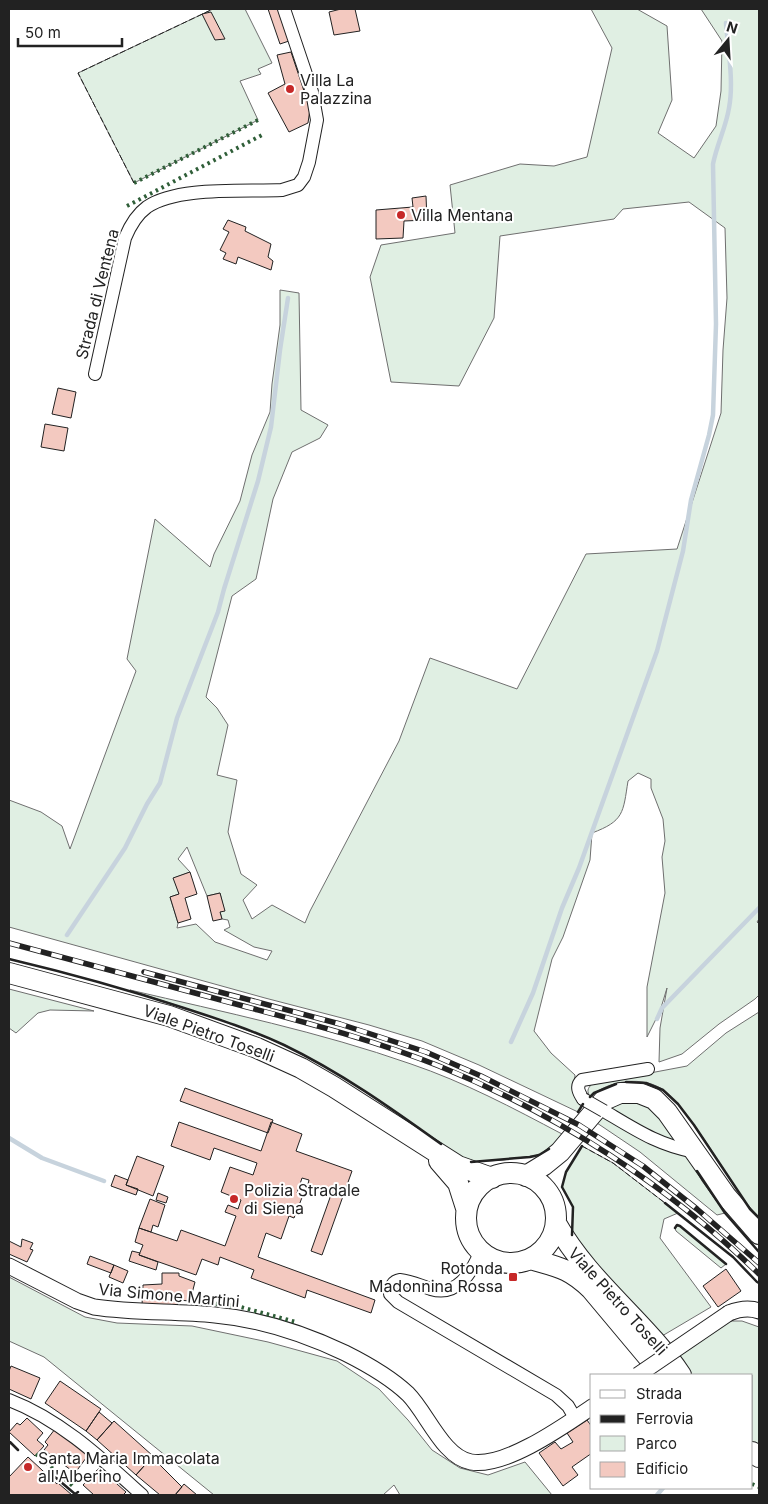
<svg xmlns="http://www.w3.org/2000/svg" width="768" height="1504" font-family="Inter,sans-serif">
<style>
.green{fill:#e0efe3;stroke:#6f6f6f;fill-rule:evenodd}
.lines{fill:none;stroke-linecap:round;stroke-linejoin:round}
.stream{stroke:#c7d3dd;stroke-width:4.5}
.building{fill:#f3c9c0;stroke:#222}
.minor-casing{stroke:#222;stroke-width:14}
.tertiary-casing{stroke:#222;stroke-width:17}
.primary-casing{stroke:#222;stroke-width:22}
.minor{stroke:#fff;stroke-width:12}
.tertiary{stroke:#fff;stroke-width:15}
.primary{stroke:#fff;stroke-width:20}
.rail-casing{stroke:#222;stroke-width:5.5}
.rail{stroke:#fff;stroke-width:4;stroke-dasharray:11;stroke-linecap:butt}
.minor-bridge-casing{stroke:#222;stroke-width:14;stroke-linecap:butt}
.tertiary-bridge-casing{stroke:#222;stroke-width:17;stroke-linecap:butt}
.minor-bridge{stroke:#fff;stroke-width:12}
.tertiary-bridge{stroke:#fff;stroke-width:15}
.hedge{stroke:#2f5e38;stroke-width:4;stroke-dasharray:2.5 4;stroke-linecap:butt}
.fence{stroke:#222;stroke-width:1;stroke-dasharray:6 2.5;stroke-linecap:butt}
.wall{stroke:#222;stroke-width:2.5}
.poi-dot{fill:#c62828;stroke:#fff;stroke-width:2}
.labels{text-anchor:middle;dominant-baseline:central;stroke-width:4;stroke-linejoin:round;paint-order:stroke}
.poi-label{font-size:16px;fill:#222;stroke:#fff;text-anchor:start}
.street-label{font-size:16px;fill:#222;stroke:#fff}
</style>
<rect width="100%" height="100%" fill="#fff"/>
<path class="green" d="M213,9H245L272,63L258,69L261,74L240,81L258,120L134,183L78,73Z
M591,9H637L667,26L672,100L658,133L694,158L716,126L721,91L722,41L701,9H759V919L757,922L759,924V995L755,999L719,1024L682,1054L659,1062L660,1028L667,988L660,1011L647,1037V987L665,893L662,857L665,841L663,819L651,788V779L638,773L628,781C623,813 624,821 592,833L590,860L563,937L552,959L534,1031L551,1053L575,1075L574,1093L583,1104L578,1112L479,1065L422,1041L369,1025L265,998L9,927V800L41,812L62,826L70,849L136,671L127,659L155,519L210,567L214,554L240,501L252,455L270,412L272,384L280,325V290L299,293L301,410L328,425L320,438L292,452L273,499L256,579L232,596L206,697L217,708L228,725L217,775L237,780L228,832L241,874L257,885L243,900L252,919L272,905L305,923L310,911L399,741L430,658L517,689L586,554L677,549L721,413L723,350L727,298L725,228L689,202L623,209L614,219L500,236L494,318L459,386L391,382L370,277L381,245L455,233L450,185L520,164L554,166L587,157L612,48ZM187,847L207,896L220,893L224,910L220,912L222,919L228,920L230,927L224,930L254,947L272,951L267,960L215,942L196,924L177,928L178,923L170,897L179,894L174,878L190,872L178,859Z
M9,989L94,1011L50,1010L38,1013L16,1033L9,1028Z
M130,990C224,1012 320,1032 411,1064C464,1082 513,1108 562,1134L552,1147L539,1155L503,1160L472,1162L450,1151L402,1116L341,1076L285,1045L221,1020Z
M759,1012V1218L750,1209C736,1188 722,1166 708,1145C695,1126 682,1106 665,1091C644,1075 608,1080 590,1097C587,1091 587,1089 592,1084L687,1066L726,1033Z
M617,1101L649,1104L677,1136V1145L607,1108Z
M601,1114L690,1158L702,1181L725,1213L717,1215L640,1152L597,1123Z
M582,1146L613,1163L678,1213L664,1219L660,1238L711,1307L662,1336L575,1243L572,1234L573,1207L562,1187L566,1172Z
M677,1225L680,1226L726,1264L721,1268L676,1231L675,1228Z
M9,1277L85,1317L117,1323L192,1326L268,1342L337,1361L379,1389L408,1420L432,1450L460,1468L488,1475L525,1462L552,1495H400L394,1485L383,1495H214L44,1357L9,1341Z
M730,1321H742L759,1327V1449L752,1443V1375H690L679,1356Z"/>
<g class="lines">
<path class="stream" d="M67,935L125,848L147,804L160,783L177,718L218,612L224,589L258,481L271,427L280,350L288,298
M657,1019L662,1008L759,908
M511,1042L533,993L562,908L579,868L657,651L683,551L691,500L709,435L713,415L716,324L713,164C717,144 726,127 729,108C734,82 728,49 726,23
M9,1138L42,1158L104,1181
M657,1495L663,1488"/>
</g>
<path class="building" d="M268,9H279L289,41L280,44Z
M341,9H355L360,31L334,35L329,12Z
M211,12L225,39L215,40L202,14Z
M291,52L310,109L308,123L289,132L268,93L285,84L277,55Z
M426,196L427,220L404,221L403,238L376,239V210L413,207L412,198Z
M228,220L246,227L245,231L271,244L268,257L273,261L271,270L238,257L236,264L223,259L226,253L220,250L229,232L223,229Z
M58,388L76,392L71,418L52,414Z
M45,424L68,428L64,451L41,447Z
M190,872L197,894L185,898L191,919L178,923L170,897L179,894L173,878Z
M220,893L225,911L220,912L222,919L213,921L207,896Z
M185,1088L273,1120L268,1133L180,1101Z
M179,1122L261,1151L271,1122L302,1134L296,1151L352,1171L322,1255L311,1251L332,1192L308,1184L309,1180L302,1178L297,1193L303,1195L294,1218L289,1216L281,1239L266,1233L258,1257L375,1300L371,1313L307,1290L305,1298L251,1278L254,1270L220,1257L218,1265L202,1259L196,1275L139,1255L143,1245L135,1242L139,1228L177,1241L181,1230L225,1246L236,1216L225,1212L228,1205L238,1209L241,1200L221,1192L230,1167L253,1175L257,1163L214,1148L210,1160L171,1146Z
M137,1156L164,1166L153,1196L126,1185Z
M115,1175L128,1180L126,1185L138,1189L136,1195L111,1186Z
M158,1193L168,1197L166,1203L156,1200Z
M150,1199L165,1205L158,1227L153,1225L151,1232L139,1228Z
M22,1239L33,1243L30,1249L33,1250L27,1262L9,1254V1241L21,1247Z
M132,1251L140,1253L139,1255L158,1262L156,1270L129,1261Z
M90,1256L114,1265L111,1273L87,1264Z
M114,1265L128,1271L123,1283L109,1277Z
M726,1269L741,1291L718,1307L703,1286Z
M162,1273H179V1276L195,1282L190,1301L178,1300L177,1306L142,1305L143,1285L162,1284Z
M11,1366L40,1378L31,1399L9,1389V1371Z
M60,1381L101,1409L86,1431L45,1403Z
M99,1412L112,1423L97,1440L86,1431Z
M27,1418L43,1433L37,1440L44,1446L35,1456L9,1432L17,1423L20,1425Z
M587,1420L592,1427V1453L572,1467L578,1475L563,1486L539,1453L555,1442L561,1449L573,1442L567,1433Z
M114,1421L153,1456L136,1475L97,1440Z
M55,1429L89,1454L75,1473L44,1450L48,1445L45,1442Z
M28,1457L57,1484L58,1483L72,1495H9V1477Z
M152,1457L182,1487L175,1495H160L136,1475Z
M99,1468L126,1492L123,1495H94L83,1485Z
M184,1484L197,1495H175Z"/>
<g class="lines">
<defs>
<path id="minor" d="M95,374L125,238C130,226 136,215 147,207C178,186 244,192 282,190L298,185L304,177L309,162L317,120L312,92L284,9
M583,1099C579,1093 575,1086 582,1080L648,1069
M604,1111C636,1130 658,1145 695,1152
M480,1253C471,1273 457,1297 431,1289C421,1286 411,1281 400,1280C393,1281 390,1287 390,1294L398,1302L556,1395L568,1406L575,1418
M9,1400C61,1420 101,1458 142,1495"/>
<path id="tertiary" d="M9,1266L77,1301L94,1307C134,1313 175,1311 215,1315C259,1319 305,1334 345,1353C367,1364 390,1377 408,1394C427,1413 443,1457 471,1462C505,1468 564,1426 592,1407
M729,1313C739,1309 748,1307 759,1311"/>
<path id="primary" d="M9,973L169,1016L257,1048L301,1068L334,1087L458,1166L492,1178
M439,1161L458,1183L466,1208
M466 1218a45 45 0 1 1 90 0a45 45 0 1 1-90 0Z
M526,1176L544,1165L560,1152L604,1100L620,1093H639L654,1099L667,1112L726,1196L759,1234
M557,1225C589,1282 645,1321 681,1375
M530,1259C558,1267 569,1268 591,1289L663,1375
M752,1452L759,1457"/>
</defs>
<use href="#minor" class="minor-casing"/>
<use href="#tertiary" class="tertiary-casing"/>
<use href="#primary" class="primary-casing"/>
<use href="#minor" class="minor"/>
<use href="#tertiary" class="tertiary"/>
<use href="#primary" class="primary"/>
<defs>
<path id="rail" d="M9,943C88,964 168,986 247,1007C311,1024 377,1041 439,1066C557,1114 668,1185 759,1274
M144,972L340,1024L426,1052L481,1076L579,1125L643,1166L697,1209L759,1263"/>
</defs>
<use href="#rail" class="rail-casing"/>
<use href="#rail" class="rail"/>
<defs>
<path id="minor-bridge" d="M583,1099L604,1111"/>
<path id="tertiary-bridge" d="M638,1375L729,1313"/>
</defs>
<use href="#minor-bridge" class="minor-bridge-casing"/>
<use href="#tertiary-bridge" class="tertiary-bridge-casing"/>
<use href="#minor-bridge" class="minor-bridge"/>
<use href="#tertiary-bridge" class="tertiary-bridge"/>
<path class="hedge" d="M134,183L258,120
M127,206L264,134
M190,1301L237,1306L296,1322
M36,1454L74,1487
M752,1484L759,1487"/>
<path class="fence" d="M134,183L78,73L213,9
M582,1146L613,1163L665,1203
M757,1282L759,1285"/>
<path class="wall" d="M9,959C68,973 126,989 184,1008C218,1019 252,1030 284,1045C340,1072 391,1108 441,1144
M626,1082L646,1083L663,1090L678,1104L694,1125L750,1209L759,1218
M590,1097L594,1093L616,1084
M578,1112L583,1104
M471,1162L530,1157L539,1155L549,1149
M697,1171L725,1213L759,1252
M665,1203L733,1257L757,1282
M675,1228L677,1225L680,1226L726,1264
M572,1235L573,1207L562,1187L566,1172L582,1146
M9,1444L10,1442L18,1450
M48,1471L75,1494L78,1492"/>
</g>
<g class="poi-dot">
<circle cx="290" cy="89" r="5"/>
<circle cx="401" cy="215" r="5"/>
<circle cx="234" cy="1199" r="5"/>
<rect x="508" y="1272" width="10" height="10" rx="2.5"/>
<circle cx="28" cy="1467" r="5"/>
</g>
<g class="labels">
<g class="poi-label">
<text x="300" y="80">Villa La<tspan x="300" dy="18">Palazzina</tspan></text>
<text x="411" y="215">Villa Mentana</text>
<text x="244" y="1190">Polizia Stradale<tspan x="244" dy="18">di Siena</tspan></text>
<text x="503" y="1268" text-anchor="end">Rotonda<tspan x="503" dy="18">Madonnina Rossa</tspan></text>
<text x="38" y="1458">Santa Maria Immacolata<tspan x="38" dy="18">all'Alberino</tspan></text>
</g>
<g class="street-label">
<text transform="translate(97 294) rotate(-76)">Strada di Ventena</text>
<text transform="translate(209 1033) rotate(20)">Viale Pietro Toselli</text>
<text transform="translate(169 1295) rotate(5)">Via Simone Martini</text>
<text transform="translate(618 1301) rotate(48)">Viale Pietro Toselli</text>
</g>
</g>
<rect width="768" height="1504" fill="none" stroke="#222222" stroke-width="20"/>
<rect x="590" y="1374" width="162" height="115" fill="#ffffff" stroke="#a7a7a7"/>
<rect x="600" y="1390" width="25" height="8" fill="#ffffff" stroke="#a7a7a7"/>
<text x="636" y="1399" font-size="15" fill="#222222">Strada</text>
<rect x="600" y="1415" width="25" height="8" fill="#222222" stroke="#a7a7a7"/>
<text x="636" y="1424" font-size="15" fill="#222222">Ferrovia</text>
<rect x="600" y="1436" width="25" height="15" fill="#e0efe3" stroke="#a7a7a7"/>
<text x="636" y="1449" font-size="15" fill="#222222">Parco</text>
<rect x="600" y="1462" width="25" height="15" fill="#f3c9c0" stroke="#a7a7a7"/>
<text x="636" y="1474" font-size="15" fill="#222222">Edificio</text>
<g transform="translate(728 40) rotate(18)" stroke="#ffffff" stroke-width="4" paint-order="stroke">
<path d="M0-4L9 19L0 12L-9 19Z" fill="#222222"/>
<text y="-8" font-size="14" font-weight="bold" text-anchor="middle" fill="#222222">N</text>
</g>
<path d="M18 38v8h104v-8" fill="none" stroke="#222222" stroke-width="2.5"/>
<text x="25" y="38" font-size="15" fill="#222222" stroke="#ffffff" stroke-width="4" paint-order="stroke">50 m</text>
</svg>
